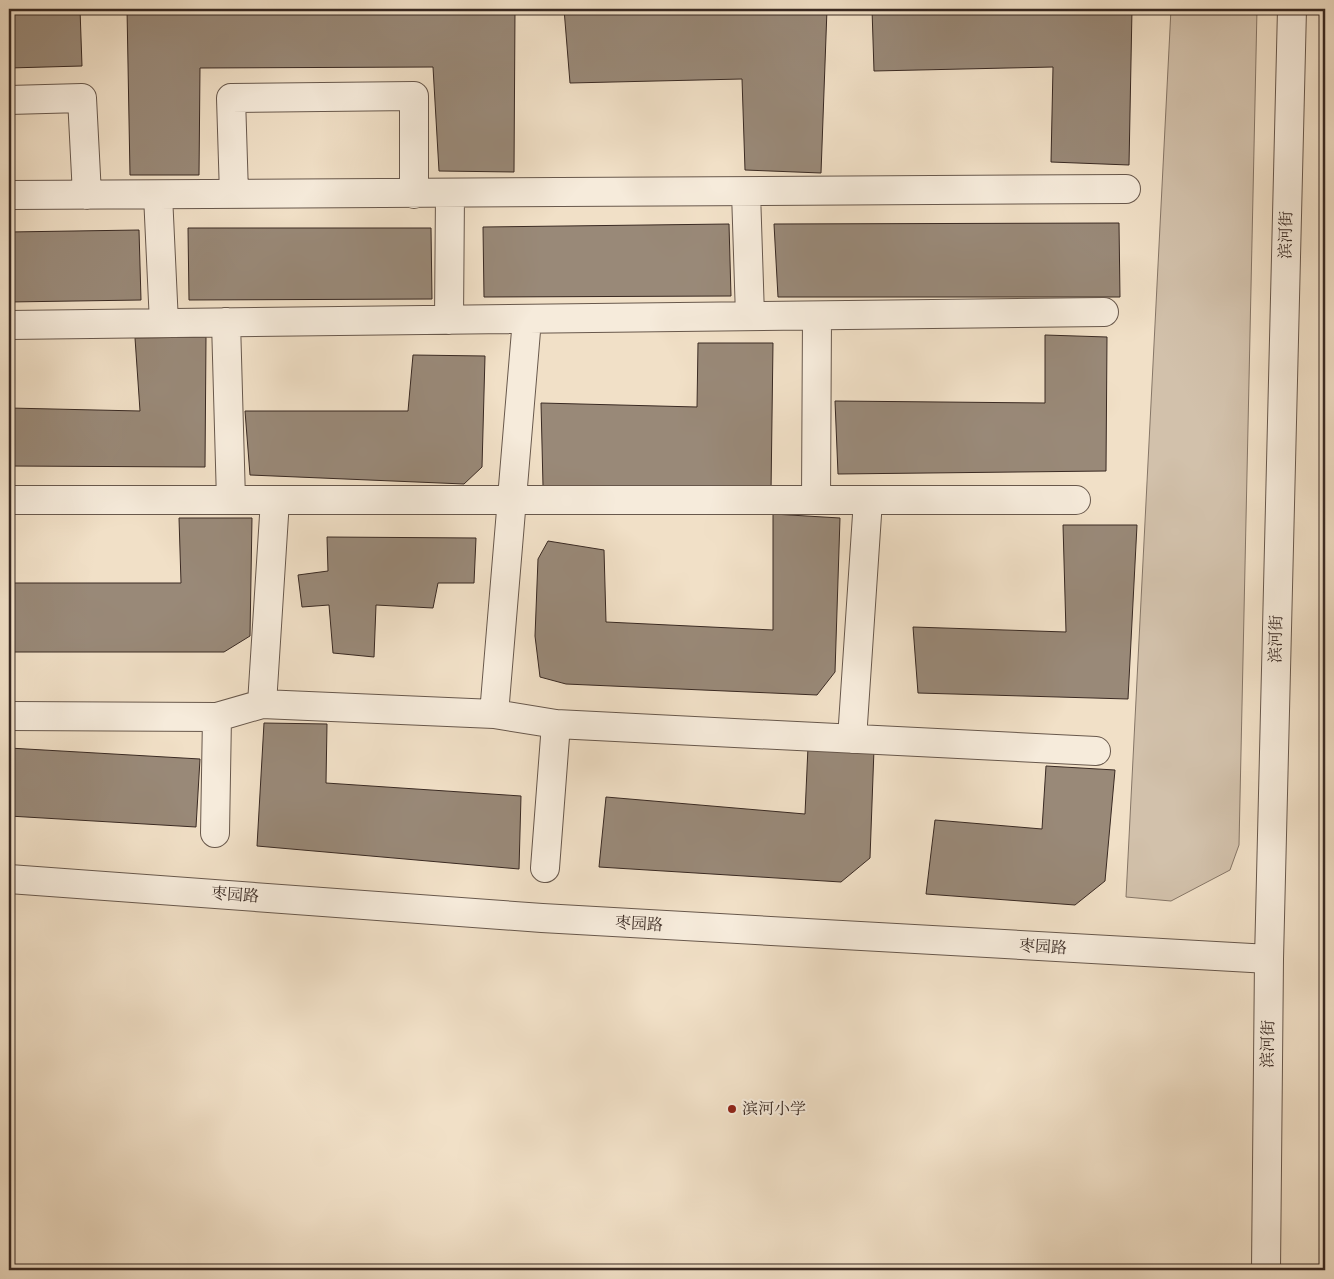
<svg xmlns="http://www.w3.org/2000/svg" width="1334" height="1279" font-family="'Libre Bodoni','Noto Serif SC',serif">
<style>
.green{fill:#d2c1ab;stroke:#867667}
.building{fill:#998978;stroke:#3a2a23}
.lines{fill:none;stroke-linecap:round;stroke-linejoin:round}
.minor-casing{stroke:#68584c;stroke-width:30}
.minor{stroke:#f6ebdb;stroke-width:28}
.poi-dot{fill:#8f2418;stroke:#f6ebdb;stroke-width:2}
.labels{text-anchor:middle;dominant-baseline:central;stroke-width:4;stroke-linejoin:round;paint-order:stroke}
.street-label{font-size:16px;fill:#3a2a23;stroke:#f6ebdb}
.poi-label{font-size:16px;fill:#3a2a23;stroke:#f6ebdb;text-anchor:start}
</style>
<rect width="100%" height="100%" fill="#f1e0c7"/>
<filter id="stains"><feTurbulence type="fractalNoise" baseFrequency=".004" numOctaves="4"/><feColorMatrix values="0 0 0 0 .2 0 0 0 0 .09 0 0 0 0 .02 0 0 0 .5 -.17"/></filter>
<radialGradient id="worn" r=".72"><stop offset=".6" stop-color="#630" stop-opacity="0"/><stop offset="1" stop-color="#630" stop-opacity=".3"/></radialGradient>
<path class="green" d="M1171,9H1257L1239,845L1230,870L1171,901L1126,897Z"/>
<path class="building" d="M9,9H80L82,66L9,68Z
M127,9H515L514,172L439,171L433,67L200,68L199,175H130Z
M564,9H827L821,173L745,170L742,79L570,83Z
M872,9H1132L1129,165L1051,162L1053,67L874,71Z
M1119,223L1120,297H778L774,224Z
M729,224L731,296L484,297L483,227Z
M188,228H431L432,299L189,300Z
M139,230L141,300L9,302V232Z
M1045,335L1107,337L1106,471L838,474L835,401L1045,403Z
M206,337L205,467L9,466V408L140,411L135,338Z
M698,343H773L771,492L543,486L541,403L697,407Z
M413,355L485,356L482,467L464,484L250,475L245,411H408Z
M773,514L840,518L835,672L817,695L566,684L540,677L535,636L538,559L548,541L604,550L606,622L773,630Z
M179,518H252L250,636L224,652H9V583H181Z
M1063,525H1137L1128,699L918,693L913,627L1066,632Z
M327,537L476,538L474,583H438L433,608L376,605L374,657L333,653L329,605L302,607L298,575L328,571Z
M264,723L327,724L326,783L521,796L519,869L257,846Z
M808,747L874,749L870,858L841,882L599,867L606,797L805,814Z
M9,748L200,759L196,827L9,816Z
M1046,766L1115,770L1105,881L1075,905L926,894L935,820L1042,829Z"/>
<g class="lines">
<defs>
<path id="minor" d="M9,100L82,98L87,195
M746,192L750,316
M234,194L231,98L414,96V194
M9,195L1126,189
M158,195L164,323
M449,320L450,193
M226,322L231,500
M9,325L1104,312
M9,500H1076
M816,500L817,316
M262,704L275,500
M494,714L527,319
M9,716L217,717L262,704L494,714L556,724L1096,751
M852,739L868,500
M215,833L217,717
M545,868L556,724
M9,879L542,918L1269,959
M1266,1270L1269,959L1292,9"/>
</defs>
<use href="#minor" class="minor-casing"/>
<use href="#minor" class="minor"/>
</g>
<circle class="poi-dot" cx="732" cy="1109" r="5"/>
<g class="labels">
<g class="street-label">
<text transform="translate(1286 235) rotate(-89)">滨河街</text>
<text transform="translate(1276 639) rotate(-89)">滨河街</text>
<text transform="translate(235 895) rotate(4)">枣园路</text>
<text transform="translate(639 924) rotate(3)">枣园路</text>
<text transform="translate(1043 947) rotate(3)">枣园路</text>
<text transform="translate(1268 1044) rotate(-89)">滨河街</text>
</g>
<g class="poi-label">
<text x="742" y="1109">滨河小学</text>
</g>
</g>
<rect width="1334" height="1279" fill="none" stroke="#f1e0c7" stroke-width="30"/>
<rect x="10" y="10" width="1314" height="1259" fill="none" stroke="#3a2a23" stroke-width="2.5"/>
<rect x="15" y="15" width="1304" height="1249" fill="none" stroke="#3a2a23"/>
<rect width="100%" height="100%" filter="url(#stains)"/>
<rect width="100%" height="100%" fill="url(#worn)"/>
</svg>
